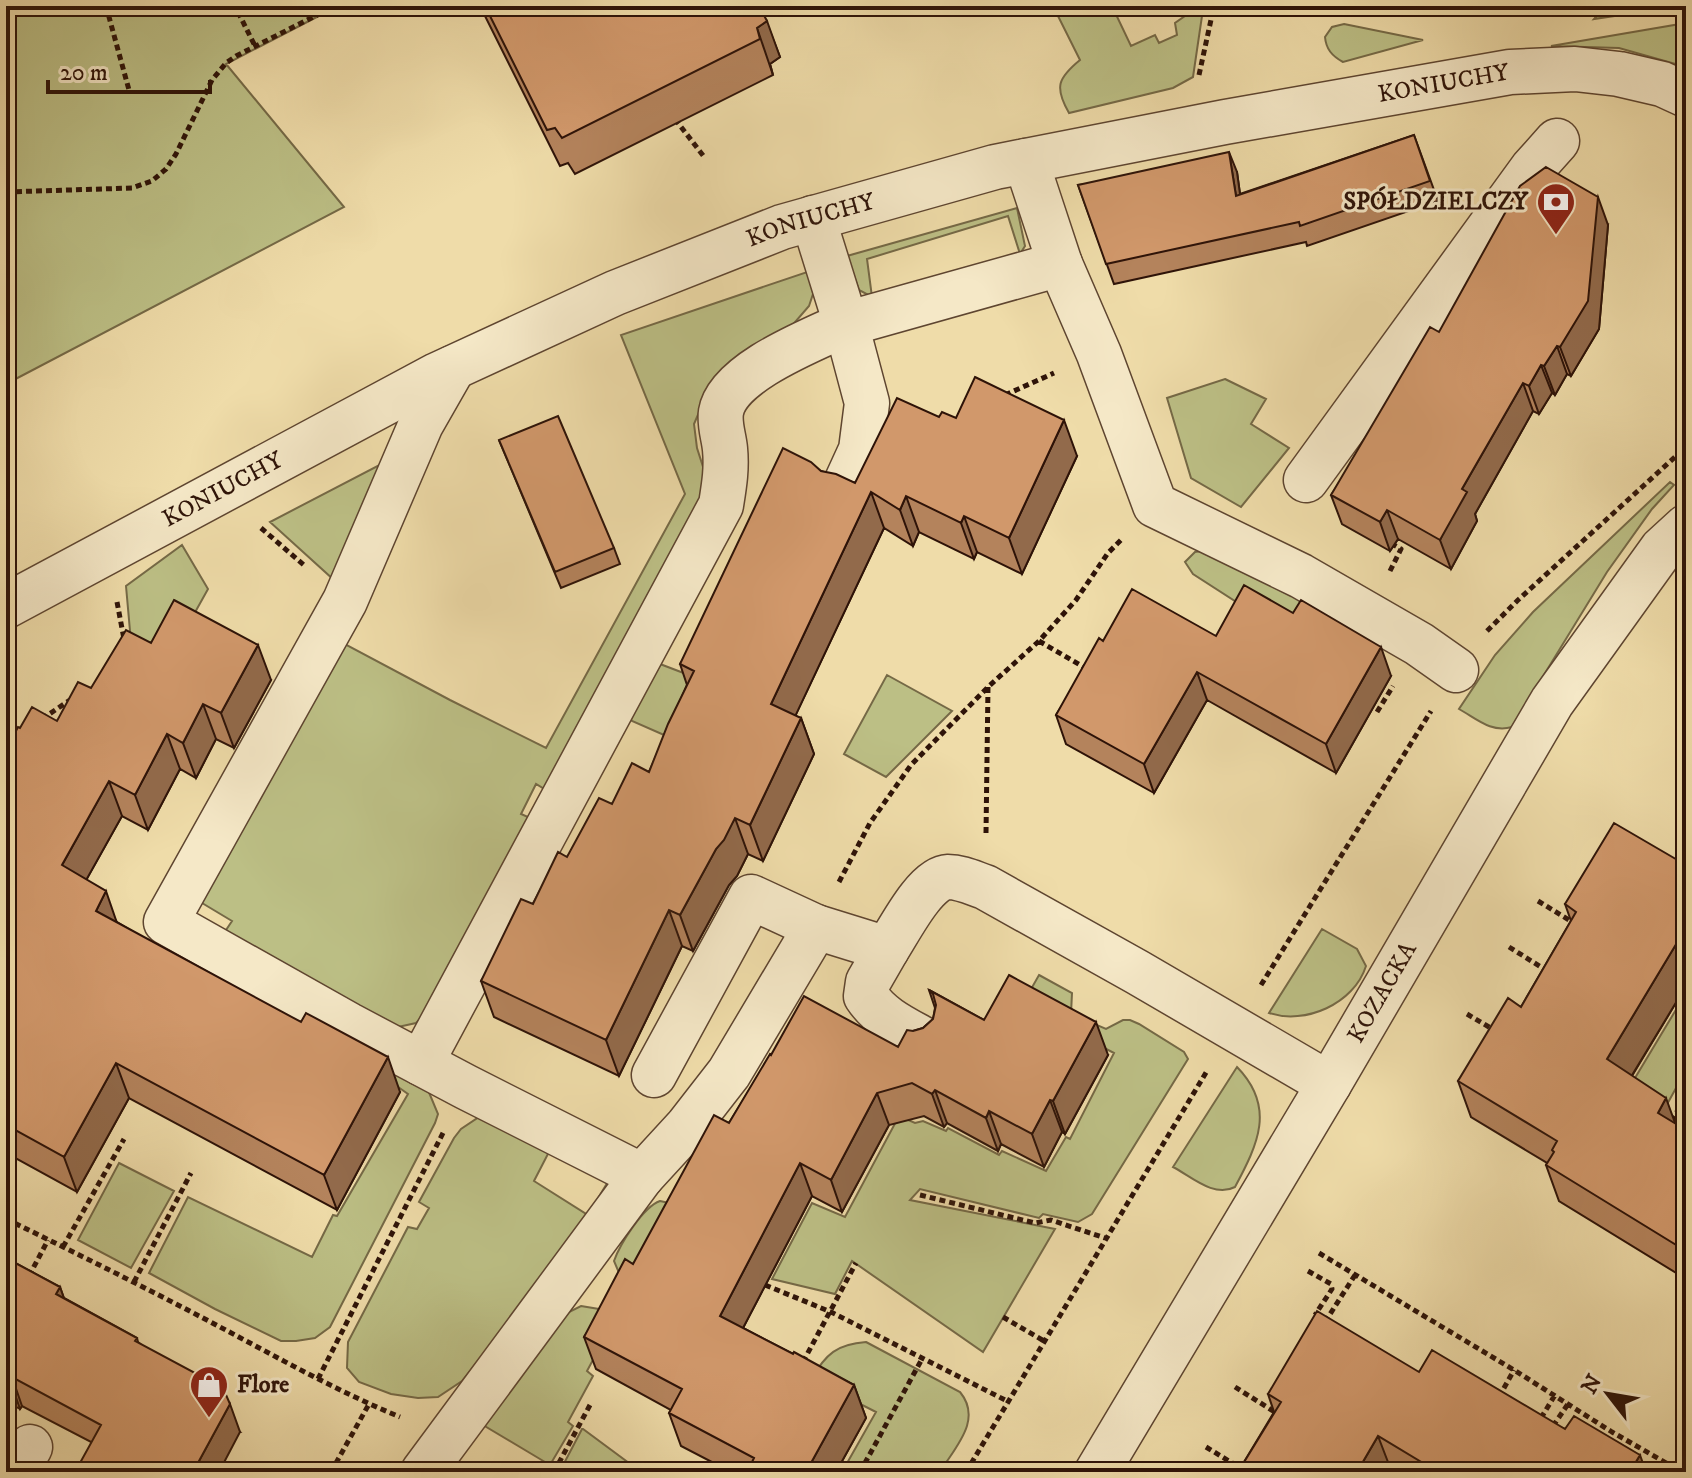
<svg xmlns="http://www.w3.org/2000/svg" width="1692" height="1478" font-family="'IM FELL DW Pica',serif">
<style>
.green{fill:#bcbf85;stroke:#756946;stroke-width:2}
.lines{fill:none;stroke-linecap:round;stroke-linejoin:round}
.minor-casing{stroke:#5e4530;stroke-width:47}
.path{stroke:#2e1308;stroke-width:5;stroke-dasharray:6 4;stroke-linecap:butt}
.minor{stroke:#f5e8c7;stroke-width:44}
.wall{fill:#b4835c;stroke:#2e1308;stroke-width:2}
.shaded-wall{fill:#926a4b;stroke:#2e1308;stroke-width:2}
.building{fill:#d1986b;stroke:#2e1308;stroke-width:2}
.labels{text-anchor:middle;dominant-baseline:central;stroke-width:6;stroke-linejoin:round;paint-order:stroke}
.street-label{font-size:24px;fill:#2e1308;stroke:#f5e8c7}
.poi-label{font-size:24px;font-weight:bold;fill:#2e1308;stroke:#f5e8c7;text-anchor:end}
</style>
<rect width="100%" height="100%" fill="#efdca9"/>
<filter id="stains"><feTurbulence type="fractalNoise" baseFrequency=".0025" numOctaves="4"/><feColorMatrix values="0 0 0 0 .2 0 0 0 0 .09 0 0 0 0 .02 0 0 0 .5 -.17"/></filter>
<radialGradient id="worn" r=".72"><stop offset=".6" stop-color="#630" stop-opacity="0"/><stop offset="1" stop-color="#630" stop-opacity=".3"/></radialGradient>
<path class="green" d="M6,6H338L226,64L344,207L6,384Z
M1053,6H1112L1131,46L1155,35L1159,43L1177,35L1175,23L1185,16H1202L1193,77L1173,88L1069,113C1054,87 1058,78 1080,60Z
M1606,6H1682L1594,19Z
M1686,23V67L1619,48L1551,46Z
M1344,24L1423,40L1343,62C1332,56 1326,49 1325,37L1332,27Z
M1017,208L1025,246L1020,254L1008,216L867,259L872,297L859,290L847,256Z
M816,269L817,282L809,306L790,328L706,396L694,424L697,448L705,473L704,498L551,793L536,784L521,814L537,821L425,1014L416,1023L398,1027L220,939L232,921L197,900L343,643L450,700L546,748L685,494L621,335Z
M1225,379L1266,399L1251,424L1289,448L1241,507L1191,478L1167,398Z
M391,459L334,580L270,522Z
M1670,482L1674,485L1652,509L1607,572L1512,727C1491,733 1477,719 1459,709L1495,655L1533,612Z
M182,545L208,589L168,661L131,642L126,586Z
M1202,551L1299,590L1315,626L1252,612L1193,574L1185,562L1195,552Z
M660,664L694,677L680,742L632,721L627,715Z
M887,675L952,711L886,777L844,754Z
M1322,929L1357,949L1366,966C1354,1004 1305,1025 1269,1013Z
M1039,975L1072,993L1071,1014L1106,1029L1123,1020H1130L1139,1024L1184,1052L1188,1059L1092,1214L1078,1222L1043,1214L1039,1218L920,1189L910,1200L1055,1229L983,1352L852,1261L835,1294L772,1279L812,1203L845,1217L899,1116L915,1123L923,1121L946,1131L948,1128L999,1155L1002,1151L1046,1171L1066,1137L1070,1139L1114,1053L1022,1005Z
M1686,993V1070L1660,1117L1635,1078Z
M372,1057L428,1090L438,1114L435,1123L330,1327L315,1338L296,1341H281L215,1309L149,1273L188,1197L312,1257L333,1215L337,1216L408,1094L367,1065Z
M1237,1067C1276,1107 1258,1144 1235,1187C1214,1198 1192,1177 1173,1167Z
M479,1117L550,1150L534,1181L588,1215L609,1180L610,1195L462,1381L438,1397L418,1398L391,1394L359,1382L347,1368L348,1342L408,1227L417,1229L429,1208L419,1202L454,1138L461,1129Z
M119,1163L174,1191L131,1268L78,1240Z
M660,1201L669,1203L681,1211L622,1280L614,1261C620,1244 643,1207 660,1201Z
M581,1306L599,1309L616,1317L587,1371L593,1376L568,1422L573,1426L550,1465L483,1425L567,1313Z
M866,1342L960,1392C983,1420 955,1447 940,1472H842L876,1412L811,1379C826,1354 837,1344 866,1342Z
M582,1429H583L641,1472L560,1471Z"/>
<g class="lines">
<defs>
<g id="minor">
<path d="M1026,161L1060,264"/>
<path d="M1306,480L1532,169L1557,141"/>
<path d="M845,485L861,450L867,403L846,324L1060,264L1099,354L1155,505L1301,576L1419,644L1456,670"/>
<path id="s1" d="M6,606L437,375L615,293L782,227L995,167L1225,122L1510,72L1575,69L1619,74L1662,84L1686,95"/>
<path d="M887,949L868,982L866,996C880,1017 901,1027 923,1039"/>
<path d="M421,1063L721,505C724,486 727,469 725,449C724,437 719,425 721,412C728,372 812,340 846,324L813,218"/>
<path d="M654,1075L751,897L816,927L887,949C899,931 925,878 948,877C961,877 973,883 985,887L1137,972L1329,1084"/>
<path d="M642,1176L687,1127L729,1073L816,927"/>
<path d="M16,1472L30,1447"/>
<path d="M423,1472L642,1176L466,1087L349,1025L166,922L345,601L421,424L453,368"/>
<path id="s2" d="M1097,1472L1329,1084L1552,702L1662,549L1686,527"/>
</g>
</defs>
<use href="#minor" class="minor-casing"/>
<path class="path" d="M106,6L129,90
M238,12L255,46
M1199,75L1214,6
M675,119L705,158
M6,192L132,188L152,181L166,169L176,154L212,80L226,63L236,56L335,6
M1005,395L1054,373
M261,528L305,566
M1390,571L1401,549L1394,545
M117,602L124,639
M1487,631L1518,600L1686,447
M1039,641L1087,669
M1377,712L1393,686
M42,719L70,700
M6,725L16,737L6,749
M986,833L988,687
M839,882L870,823L911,765L988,687L1039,641L1076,600L1108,553L1121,540
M1538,901L1574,923
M1509,947L1549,972
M1261,985L1431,711
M1467,1014L1494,1030
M1671,1121L1686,1098
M920,1195L1035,1223L1051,1220L1105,1238
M6,1219C72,1251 138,1284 203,1318C268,1352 332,1389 400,1417
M63,1247L124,1139
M1319,1253L1514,1370L1612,1432L1682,1472
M1308,1271L1331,1284L1332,1289L1315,1315
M29,1276L48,1240
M134,1282L191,1173
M765,1285L831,1312L1009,1402
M1003,1317L1044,1341
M1325,1322L1355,1275
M803,1362L856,1263
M318,1379L444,1131
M1235,1387L1278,1414
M1499,1397L1514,1370
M1541,1418L1555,1395
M1553,1426L1568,1404
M1206,1447L1247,1472
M331,1472L369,1404
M554,1472L590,1405
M860,1472L922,1359
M966,1472L1207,1071"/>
<use href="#minor" class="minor"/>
</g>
<path class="wall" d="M480,6H777L763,13L780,57L770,64L773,75L575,174L568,163L560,166Z
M1414,135L1438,201L1307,246L1306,242L1114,284L1078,185L1237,172L1240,194Z
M1608,225L1599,329L1571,376L1567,374L1555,395L1552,393L1539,414L1533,411L1475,514L1477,521L1451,569L1398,539L1390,551L1342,524L1331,495L1439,332Z
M939,417L956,418L1077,456L1022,574L977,552L974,559L919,532L913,546L884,528L795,716L801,718L814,754L763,861L748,854L737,876L729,885L693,951L682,946L619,1076L494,1017L481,981L567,857L612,804L649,772L687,685L680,664L821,471L855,483Z
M499,440L614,548L620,564L561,588Z
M1216,636L1391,676L1336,773L1207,700L1154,793L1066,744L1056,715L1103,641Z
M151,643L271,680L234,748L216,739L196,778L180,769L148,830L122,816L86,880L117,922L400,1092L337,1210L129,1098L77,1192L6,1153V750L20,728L57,721L91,688Z
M1686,865V986L1632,1076L1675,1123L1686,1130V1279L1559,1201L1546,1165L1547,1163L1471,1117L1458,1081L1521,1007L1571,921L1565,904Z
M929,990L984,1020L1108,1055L1065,1134L1062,1132L1044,1167L1001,1144L998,1151L947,1123L944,1127L924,1116L889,1125L842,1212L812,1196L743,1328L854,1385L866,1418L836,1472H731L681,1446L669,1413L671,1410L596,1369L584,1337L729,1123L771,1055L898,1047L913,1031L923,1028L933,1019L935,1008Z
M6,1258L60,1287L64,1298L137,1338L138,1342L240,1432L91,1442L22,1406L20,1409L6,1401Z
M1419,1372L1565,1429L1646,1472H1394L1391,1470L1389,1472H1238L1274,1412L1268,1394Z"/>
<path class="shaded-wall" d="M767,21L780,57L770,64L773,75L757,28Z
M1229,152L1237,172L1243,216L1236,196Z
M1598,197L1608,225L1599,329L1571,376L1560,347Z
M1557,346L1567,374L1555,395L1544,366Z
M1541,365L1552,393L1539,414L1529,386Z
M1523,383L1533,411L1475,514L1477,521L1451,569L1440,540L1462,489Z
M1064,420L1077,456L1022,574L1009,538Z
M871,492L884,528L784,740L771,704Z
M906,496L919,532L913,546L900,510Z
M1387,510L1398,539L1390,551L1380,522Z
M964,516L977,552L974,559L961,523Z
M258,645L271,680L234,748L221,713Z
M1381,647L1391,676L1336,773L1326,744Z
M1197,672L1207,700L1154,793L1144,764Z
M203,704L216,739L196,778L183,743Z
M801,718L814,754L763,861L750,825Z
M167,734L180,769L148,830L135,795Z
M109,781L122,816L75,900L62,865Z
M735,818L748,854L737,876L729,885L693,951L680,915L716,849Z
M106,891L118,926L96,911Z
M669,910L682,946L619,1076L606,1040Z
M1684,931L1686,937V986L1620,1095L1607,1059Z
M1096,1022L1108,1055L1065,1134L1053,1101Z
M388,1057L400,1092L337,1210L324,1175Z
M116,1063L129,1098L77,1192L64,1157Z
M935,1090L947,1123L944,1127L932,1094Z
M877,1093L889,1125L842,1212L831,1180Z
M1666,1098L1679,1134L1658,1113Z
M1050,1100L1062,1132L1044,1167L1032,1134Z
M989,1111L1001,1144L998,1151L986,1118Z
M800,1163L812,1196L732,1349L720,1316Z
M60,1287L70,1316L56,1294Z
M12,1377L22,1406L20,1409L10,1380Z
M854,1385L866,1418L836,1472H806Z
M230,1404L240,1432L219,1472H193Z
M1378,1436L1391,1470L1389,1472H1357Z
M1640,1455L1646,1472H1630Z"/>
<path class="building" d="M485,6H759L767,21L757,28L760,39L562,138L555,128L547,130Z
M1414,135L1430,181L1300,226L1299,222L1106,264L1078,185L1229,152L1236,196Z
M1546,167L1598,197L1588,301L1560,347L1557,346L1544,366L1541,365L1529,386L1523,383L1462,489L1467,492L1440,540L1387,510L1380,522L1331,495L1430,327L1439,332L1520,186Z
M975,377L1064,420L1009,538L964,516L961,523L906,496L900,510L871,492L771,704L801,718L750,825L735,818L724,840L716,849L680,915L669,910L606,1040L481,981L521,899L533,904L558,852L567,857L599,798L612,804L632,763L649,772L668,724L694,671L680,664L783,448L811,462L821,471L836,474L855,483L897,398L939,417L942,412L956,418Z
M558,416L614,548L555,572L499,440Z
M1244,585L1293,613L1301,600L1381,647L1326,744L1197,672L1144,764L1056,715L1099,638L1103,641L1132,589L1216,636Z
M174,600L258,645L221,713L203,704L183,743L167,734L135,795L109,781L62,865L106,891L96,911L301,1022L306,1013L388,1057L324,1175L116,1063L64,1157L6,1125V750L18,727L20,728L32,707L57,721L78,682L91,688L126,630L151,643Z
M1614,823L1686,865V932L1684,931L1607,1059L1666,1098L1658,1113L1686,1130V1251L1546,1165L1554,1152L1552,1150L1557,1141L1458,1081L1508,998L1521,1007L1576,912L1565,904Z
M1009,975L1096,1022L1053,1101L1050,1100L1032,1134L989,1111L986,1118L935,1090L932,1094L912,1083L877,1093L831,1180L800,1163L720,1316L793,1354L794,1352L854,1385L806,1472H770L752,1462L754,1458L669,1413L682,1389L584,1337L625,1259L633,1264L714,1115L729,1123L770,1054L771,1055L804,996L898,1047L907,1030L913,1031L923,1028L933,1019L936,1005L933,994L929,990L984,1020Z
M6,1258L60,1287L56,1294L137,1338L135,1341L223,1388L230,1404L193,1472H75L101,1425L12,1377L10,1380L6,1378Z
M1317,1311L1419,1372L1432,1350L1565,1429L1574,1416L1640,1455L1630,1472H1438L1378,1436L1357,1472H1238L1281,1402L1268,1394Z"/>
<defs>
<symbol id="bank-pin" viewBox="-11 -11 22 30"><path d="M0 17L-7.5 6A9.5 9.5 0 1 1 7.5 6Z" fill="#8f2418" stroke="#f5e8c7"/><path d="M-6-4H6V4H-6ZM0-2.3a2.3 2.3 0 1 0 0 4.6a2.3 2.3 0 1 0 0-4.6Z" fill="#fff"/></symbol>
<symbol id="shop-pin" viewBox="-11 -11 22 30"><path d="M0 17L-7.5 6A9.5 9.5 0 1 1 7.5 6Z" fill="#8f2418" stroke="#f5e8c7"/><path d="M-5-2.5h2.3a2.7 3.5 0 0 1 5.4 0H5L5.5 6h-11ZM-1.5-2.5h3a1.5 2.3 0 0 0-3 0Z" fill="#fff"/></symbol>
</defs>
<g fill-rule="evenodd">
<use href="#bank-pin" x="1534" y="180" width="44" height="60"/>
<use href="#shop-pin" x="187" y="1363" width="44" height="60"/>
</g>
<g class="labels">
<g class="street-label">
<text stroke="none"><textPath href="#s1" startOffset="1542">KONIUCHY</textPath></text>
<text stroke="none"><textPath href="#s1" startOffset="894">KONIUCHY</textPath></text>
<text stroke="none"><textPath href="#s1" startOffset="246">KONIUCHY</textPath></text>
<text stroke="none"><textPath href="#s2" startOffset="558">KOZACKA</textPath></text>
</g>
<g class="poi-label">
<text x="1528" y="202">SPÓŁDZIELCZY</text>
<text x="237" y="1385" text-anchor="start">Flore</text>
</g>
</g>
<rect width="1692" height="1478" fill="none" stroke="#efdca9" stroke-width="32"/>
<rect x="8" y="8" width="1676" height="1462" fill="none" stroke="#2e1308" stroke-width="4"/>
<rect x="16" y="16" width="1660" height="1446" fill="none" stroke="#2e1308" stroke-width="2"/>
<g transform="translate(1608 1394) rotate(301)" stroke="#f5e8c7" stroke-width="6" paint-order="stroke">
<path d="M0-6L14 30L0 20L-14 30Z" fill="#2e1308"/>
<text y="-12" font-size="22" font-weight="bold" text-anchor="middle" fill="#2e1308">N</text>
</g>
<path d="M48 80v12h162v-12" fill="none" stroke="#2e1308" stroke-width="4"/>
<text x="60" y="80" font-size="24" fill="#2e1308" stroke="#f5e8c7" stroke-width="6" paint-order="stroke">20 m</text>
<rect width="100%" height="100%" filter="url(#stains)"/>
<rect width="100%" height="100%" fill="url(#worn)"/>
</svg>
